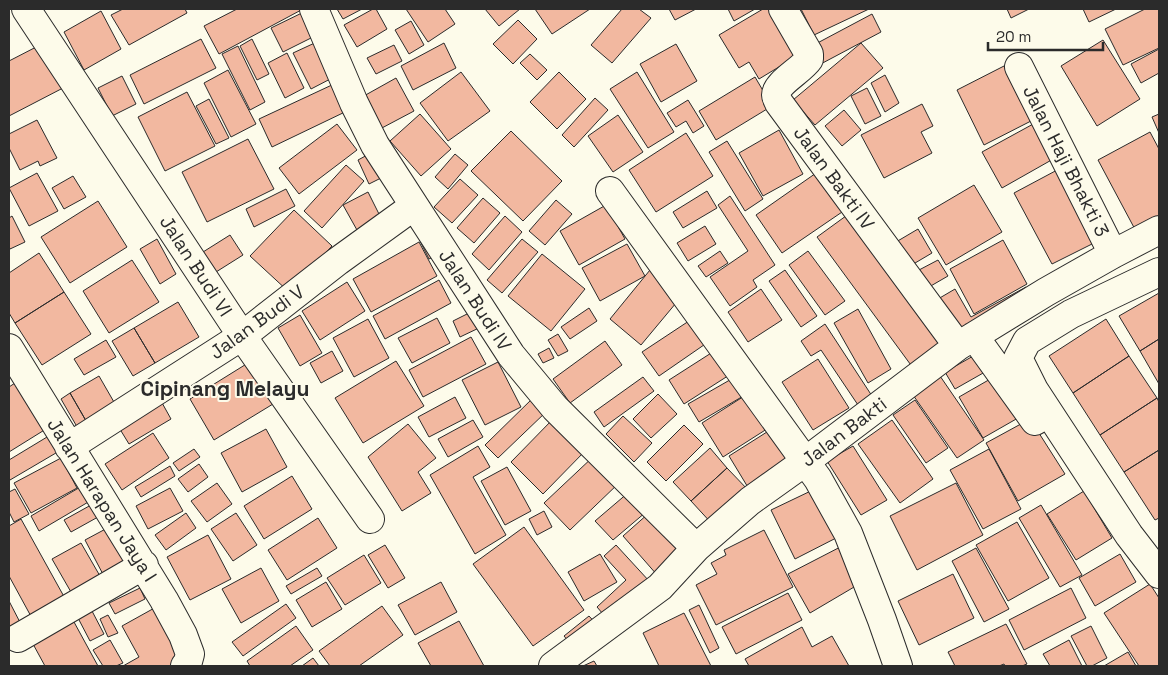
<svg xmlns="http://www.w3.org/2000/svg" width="1168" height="675" font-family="'Space Grotesk',sans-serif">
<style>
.building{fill:#f2b8a0;stroke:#2b2b2b}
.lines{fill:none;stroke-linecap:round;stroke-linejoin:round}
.minor-casing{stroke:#2b2b2b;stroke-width:30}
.minor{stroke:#fdfbea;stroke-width:28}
.labels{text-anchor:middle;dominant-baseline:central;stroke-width:4;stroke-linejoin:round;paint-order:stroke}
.street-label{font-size:19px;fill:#2b2b2b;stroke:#fdfbea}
.quarter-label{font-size:21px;font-weight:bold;fill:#2b2b2b;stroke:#fdfbea}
</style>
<rect width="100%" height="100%" fill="#fdfbea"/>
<path class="building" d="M123,9H185L187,13L129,45L111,15Z
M237,9H303L219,54L204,26Z
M310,9L323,32L283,52L271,28Z
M337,9H362L343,19Z
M373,9H376L387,29L357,47L344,25Z
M406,9H445L455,24L428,42Z
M485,9H520L499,26Z
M535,9H590L552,34Z
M622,9H639L651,18L612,63L591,45Z
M669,9H696L675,20Z
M728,9H755L734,21Z
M763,9H775L802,53L759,79L749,62L739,68L719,35Z
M801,9H869L814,35Z
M1007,9H1029L1011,18Z
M1083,9H1116L1089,22Z
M1145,9H1159V48L1123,65L1105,29Z
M101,11L121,49L84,70L64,32Z
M872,14L881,32L817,66L808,48Z
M518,20L537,39L513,64L493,44Z
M411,21L424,45L409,54L395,30Z
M201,39L216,68L144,104L130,75Z
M252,39L269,74L257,80L240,46Z
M1103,40L1140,99L1097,126L1061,66Z
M319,41L336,76L311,89L293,53Z
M444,43L456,68L413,90L401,66Z
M861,43L883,68L815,125L793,100Z
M676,44L697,81L661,102L640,64Z
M40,45L63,88L9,116V61Z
M394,45L402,61L376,74L367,58Z
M238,46L265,102L250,110L222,54Z
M1159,49V73L1141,83L1131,64Z
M287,53L304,88L285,98L268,63Z
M530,54L547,70L537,80L520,63Z
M1004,66L1031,121L984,145L957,90Z
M228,70L256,124L231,137L204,83Z
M461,72L490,111L448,141L420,103Z
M559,72L586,99L557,129L530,102Z
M637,72L674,132L648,148L610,89Z
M885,75L899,103L885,112L871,83Z
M122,76L136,104L112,116L98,88Z
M755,77L772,106L716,140L699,111Z
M396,78L414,111L380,129L362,97Z
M334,84L347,111L272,147L259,119Z
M867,88L881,116L865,124L851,96Z
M187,92L215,146L165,171L138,117Z
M595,98L608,110L574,147L562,135Z
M209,99L229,138L216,144L196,106Z
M688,100L704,126L693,133L686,121L676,127L667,113Z
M922,104L933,126L921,132L932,153L884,178L861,135Z
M844,110L861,130L842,146L825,126Z
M420,114L451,149L421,176L390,141Z
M1159,114V133L1152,117Z
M618,115L643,152L613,172L588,136Z
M37,120L57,158L40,166L38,161L20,170L9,148V134Z
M1035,123L1055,158L1002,188L982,152Z
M337,124L357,150L299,194L279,168Z
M779,130L803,174L763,196L739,153Z
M511,131L562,181L523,221L471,171Z
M1150,132L1159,149V224L1138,235L1098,160Z
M686,133L713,176L656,212L629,170Z
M248,139L274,189L207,222L182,172Z
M727,141L763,199L745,211L709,152Z
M371,153L383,177L369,184L358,160Z
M455,154L468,165L448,189L435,177Z
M346,165L364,181L322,228L304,211Z
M1059,169L1096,242L1052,264L1014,193Z
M819,171L845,210L782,253L756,215Z
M37,173L58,211L29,226L9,188Z
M73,176L86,197L64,209L52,188Z
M460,179L478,195L452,223L434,207Z
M974,185L1002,232L946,265L918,218Z
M286,189L295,206L254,227L246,209Z
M707,191L717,208L683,228L673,212Z
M368,192L385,226L362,239L343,205Z
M730,196L775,265L753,280L757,287L730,306L710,277L748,251L718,205Z
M483,198L500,213L474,243L457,228Z
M556,200L572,214L545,245L529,231Z
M98,201L127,247L70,283L41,237Z
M606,205L625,239L579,265L560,231Z
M294,210L332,246L289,292L250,256Z
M850,213L949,348L916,372L817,237Z
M12,216L25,242L10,249L9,246V218Z
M505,216L522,232L489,270L472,254Z
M705,226L716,244L688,261L677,243Z
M918,229L932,253L910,266L896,242Z
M230,235L243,255L216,272L203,252Z
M432,235L441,253L429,259L420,241Z
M157,239L176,274L160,284L140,249Z
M522,239L538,252L502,293L487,280Z
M1003,240L1027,284L974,314L950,269Z
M419,242L437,276L371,312L353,279Z
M627,244L645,276L600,301L582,268Z
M720,251L728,263L706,277L698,266Z
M808,251L845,301L825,315L789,265Z
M39,253L64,292L15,323L9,313V273Z
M542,254L585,289L551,331L508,296Z
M132,260L159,302L109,333L83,291Z
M938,260L948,276L929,287L919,270Z
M650,270L681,297L641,345L610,319Z
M785,270L817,316L801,327L769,281Z
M439,280L451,303L385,339L373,316Z
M347,282L365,311L320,340L302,311Z
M1026,287L1032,296L959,336L938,299L955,289L971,317Z
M761,289L782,320L748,342L728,312Z
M64,292L91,334L42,365L15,323Z
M1159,293V339L1140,351L1119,316Z
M178,302L199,337L155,363L134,328Z
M589,308L597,321L570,339L561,327Z
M858,309L891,369L868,383L834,323Z
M473,311L481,327L460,337L453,321Z
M300,315L322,353L300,366L278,328Z
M698,315L714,338L659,376L642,352Z
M437,318L450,343L412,363L398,338Z
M368,319L389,358L354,377L333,338Z
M1106,319L1129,356L1073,393L1049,356Z
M825,324L872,396L858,405L821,350L811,356L801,341Z
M134,328L155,363L133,376L112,341Z
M558,334L568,351L558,356L548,340Z
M471,337L486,364L423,397L409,370Z
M1159,339V384L1140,351Z
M106,340L116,357L84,375L74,359Z
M605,341L622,365L570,403L553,379Z
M549,348L554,358L543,363L538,354Z
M719,348L734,372L684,404L669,380Z
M332,351L343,371L321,383L310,363Z
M982,351L992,368L955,389L945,372Z
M1129,356L1157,398L1100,435L1073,393Z
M818,359L849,408L813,430L782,382Z
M396,361L424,406L363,443L335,398Z
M498,362L521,407L485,425L462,380Z
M248,363L273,404L214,440L190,399Z
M999,374L1025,414L983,438L959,397Z
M99,376L118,409L89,426L70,393Z
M940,376L984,440L957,458L913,395Z
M643,377L654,391L604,427L594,412Z
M735,377L745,395L699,422L688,404Z
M18,381L46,429L9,452V387Z
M70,393L89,426L80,432L61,399Z
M749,393L770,427L723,457L702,423Z
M658,394L677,414L651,438L633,419Z
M455,397L466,418L429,437L418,417Z
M534,397L547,411L498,458L485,445Z
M1157,398L1159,402V450L1124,472L1100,435Z
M915,400L948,448L926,463L893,415Z
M161,401L171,419L129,444L118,426Z
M623,416L652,443L634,462L606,434Z
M554,418L586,450L543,494L511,462Z
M1030,419L1065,474L1018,501L986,443Z
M473,420L483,437L448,457L438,439Z
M892,420L933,479L900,503L858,444Z
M408,424L436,458L418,472L431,493L402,511L368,457Z
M684,425L703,444L666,481L647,462Z
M778,425L802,463L752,494L729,456Z
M266,429L287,467L242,492L221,453Z
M153,433L169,458L122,490L105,464Z
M52,434L61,450L10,480L9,478V460Z
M478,446L490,467L473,477L506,535L475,554L430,475Z
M853,446L887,500L861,515L827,461Z
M710,448L727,468L691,501L673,482Z
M194,449L200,457L179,471L173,463Z
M989,449L1021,509L983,529L950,470Z
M1159,450V518L1155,520L1124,472Z
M595,455L620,482L570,530L544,503Z
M61,458L77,488L31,513L14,483Z
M199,464L208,477L188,492L178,479Z
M170,466L175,476L141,497L135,487Z
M507,467L531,511L505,525L481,481Z
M727,468L750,492L714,526L691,501Z
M292,476L312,509L264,539L244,506Z
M217,483L232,504L207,522L191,501Z
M956,483L983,535L917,570L890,516Z
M82,486L90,501L39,531L31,516Z
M170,488L183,511L148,529L136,506Z
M817,488L840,536L795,559L771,510Z
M15,489L29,514L14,522L9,512V492Z
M1084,491L1112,538L1076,560L1047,514Z
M629,492L646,512L613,540L595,521Z
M91,505L98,517L71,532L64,520Z
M1041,505L1082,575L1060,587L1019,518Z
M544,511L552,527L537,535L529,519Z
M186,513L196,528L166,550L155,535Z
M236,513L257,545L233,561L211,529Z
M649,513L685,553L658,576L623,536Z
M318,518L337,548L287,580L268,550Z
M21,519L67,602L33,620L9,576V526Z
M1017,522L1049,578L1008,601L976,545Z
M113,525L135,566L106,580L85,540Z
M524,527L584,610L533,646L473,564Z
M764,530L793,587L716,625L696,585L717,574L711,563L726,555L724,550Z
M208,535L231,579L190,600L167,557Z
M81,543L104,583L75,599L52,559Z
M848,543L866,580L810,613L788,574Z
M385,545L405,578L388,588L368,555Z
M616,545L650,582L609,621L597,607L626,580L604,556Z
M976,548L1009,609L984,622L952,561Z
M600,554L617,582L584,601L568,572Z
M1120,554L1136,582L1095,606L1079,578Z
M364,555L381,583L345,605L327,578Z
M261,568L279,601L241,623L222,589Z
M317,568L322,576L291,594L286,586Z
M953,574L974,618L919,645L898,601Z
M326,582L342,609L312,627L296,600Z
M441,582L457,612L415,635L398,605Z
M1150,584L1159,598V666H1139L1104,613Z
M140,588L145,599L115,614L109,603Z
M1071,588L1086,618L1024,650L1009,620Z
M788,593L802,620L736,654L722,627Z
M9,601L24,630L9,638Z
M286,604L296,618L243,656L232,642Z
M699,605L719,648L710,653L689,610Z
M158,606L187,658L173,666H123L139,657L122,626Z
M382,606L403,635L359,666H330L319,651Z
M92,611L104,634L90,641L78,618Z
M684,613L711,666H659L643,633Z
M108,615L118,633L108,637L100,619Z
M589,616L600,628L575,649L564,636Z
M459,621L484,666H431L418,643Z
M74,622L98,666H45L33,644Z
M1006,624L1027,664L1022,666H1005L1004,664L999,666H955L948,652Z
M296,626L313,650L290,666H250L247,661Z
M1091,626L1107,658L1092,666H1087L1071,636Z
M802,627L812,647L832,636L849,666H749L745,659Z
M110,640L123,663L116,666H103L93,650Z
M1069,640L1082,666H1050L1043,654Z
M1128,652L1136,666H1104Z
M313,658L319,666H302Z
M594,661L597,666H583Z"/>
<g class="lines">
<defs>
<path id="minor" d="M26,9L242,336L370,519
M314,9L354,103L375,145L511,355L555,408L696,548
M783,9L809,54V59C802,70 776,83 776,95C776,98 778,100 779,103L958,346
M1019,67L1113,254
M610,191L818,479L848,533L882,620L898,666
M1159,272L1071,314L1027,341L1018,358L1034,390L1129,535L1159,574
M974,336L1035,421
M9,348L164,600L183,635L190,654L187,665L185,666
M69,447L242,336L338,261L414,206
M18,638L144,565
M553,666L660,587L696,548L750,501L806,461L958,346L1046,292L1113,254L1159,230"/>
</defs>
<use href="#minor" class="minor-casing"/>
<use href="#minor" class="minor"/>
</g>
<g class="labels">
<g class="street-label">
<text transform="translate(1066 161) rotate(63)">Jalan Haji Bhakti 3</text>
<text transform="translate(834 178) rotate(54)">Jalan Bakti IV</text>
<text transform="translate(196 266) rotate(57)">Jalan Budi VI</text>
<text transform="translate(475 300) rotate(57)">Jalan Budi IV</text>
<text transform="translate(257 322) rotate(-36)">Jalan Budi V</text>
<text transform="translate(844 432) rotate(-37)">Jalan Bakti</text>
<text transform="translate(102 500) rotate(58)">Jalan Harapan Jaya I</text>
</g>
<g class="quarter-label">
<text x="225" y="388">Cipinang Melayu</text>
</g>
</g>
<rect width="1168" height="675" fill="none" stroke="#2b2b2b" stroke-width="20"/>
<path d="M988 42v8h115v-8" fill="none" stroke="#2b2b2b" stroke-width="2.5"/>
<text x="996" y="42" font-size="15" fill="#2b2b2b" stroke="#fdfbea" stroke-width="4" paint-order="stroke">20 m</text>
</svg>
